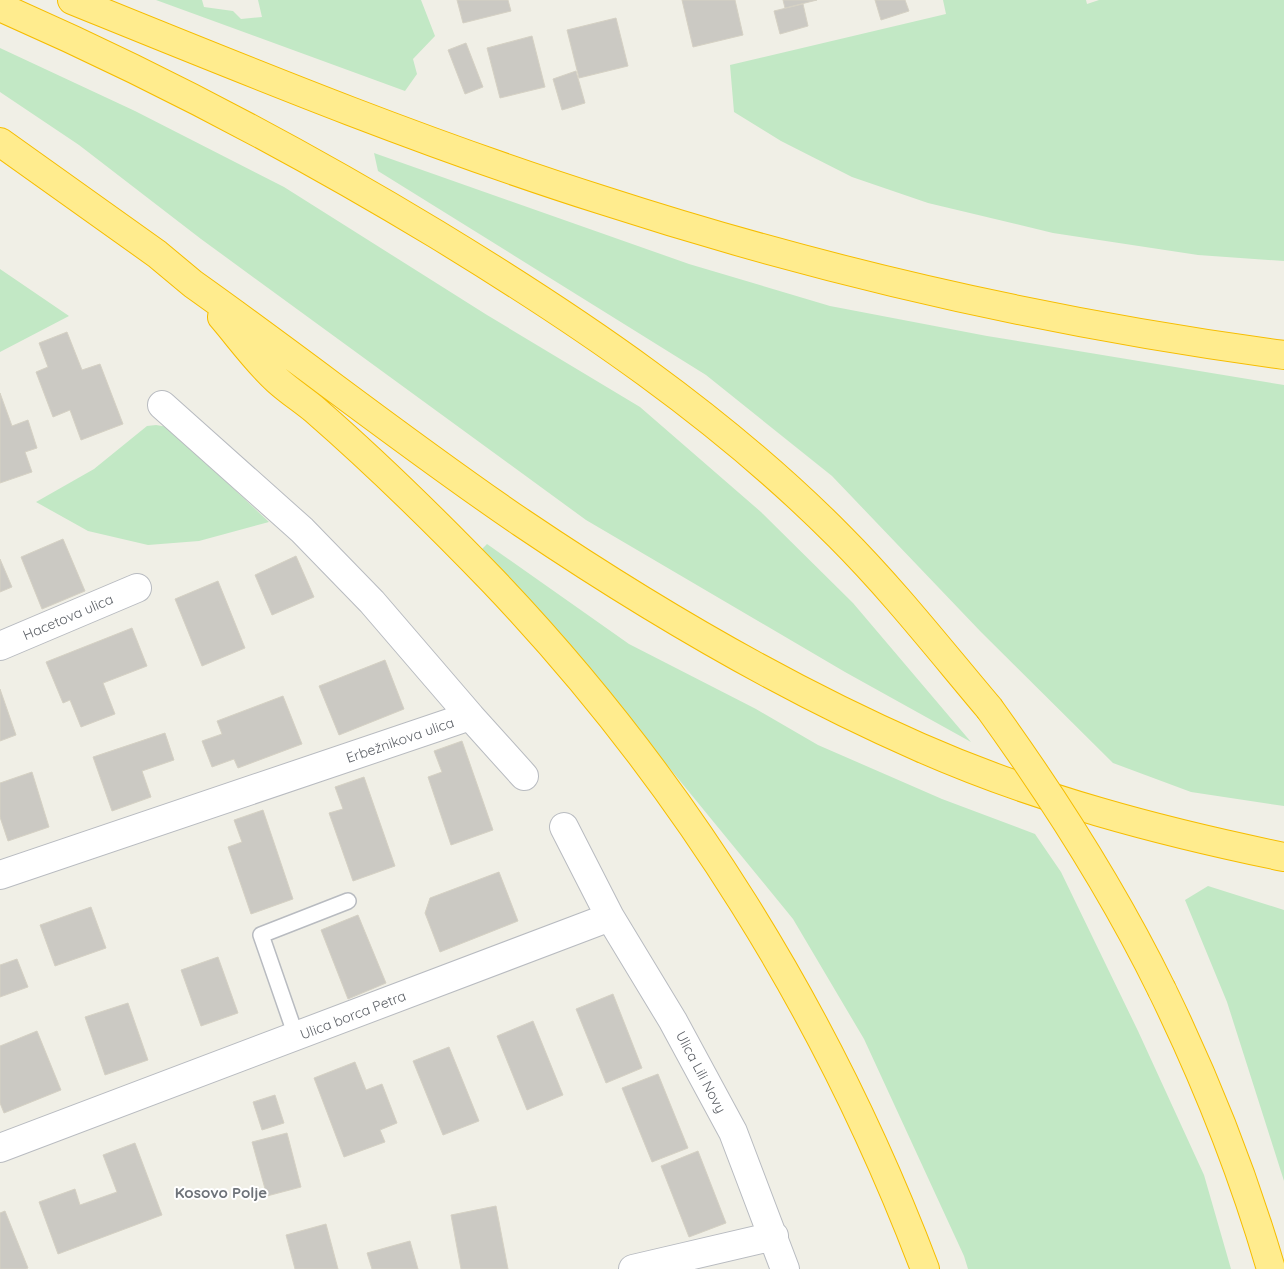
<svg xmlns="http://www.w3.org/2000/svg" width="1284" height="1269" font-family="Quicksand,sans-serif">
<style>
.green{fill:#c2e8c5}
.building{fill:#cbc9c3;stroke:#d5d1c4}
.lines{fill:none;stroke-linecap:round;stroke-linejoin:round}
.lane-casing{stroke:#b8bbc0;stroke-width:18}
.street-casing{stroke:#b8bbc0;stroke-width:30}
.highway-casing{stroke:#f6bd00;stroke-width:30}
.lane{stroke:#fff;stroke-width:15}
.street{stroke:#fff;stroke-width:28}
.highway{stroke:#ffec8e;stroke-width:28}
.highway-bridge-casing{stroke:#f6bd00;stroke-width:30;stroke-linecap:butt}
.highway-bridge{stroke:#ffec8e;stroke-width:28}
.labels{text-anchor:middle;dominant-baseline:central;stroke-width:4;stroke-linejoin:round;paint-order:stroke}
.street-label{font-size:14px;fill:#5d6167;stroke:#fff}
.neighbourhood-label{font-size:15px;font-weight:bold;fill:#6e7379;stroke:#fff}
</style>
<rect width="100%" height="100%" fill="#f0efe6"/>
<path class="green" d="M156,0H202L204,7L233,11L241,19L262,17L258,0H421L435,36L413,59L417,74L405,91Z
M943,0H1086L1087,4L1099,0H1284V261L1198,255L1053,233L928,203L852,177L781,141L734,112L730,65L946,14Z
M0,48L135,111L284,187L487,315L640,407L761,512L853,603L971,742L845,672L586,520L201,239L79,145L0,92Z
M374,153L689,264L830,306L987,336L1284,385V806L1191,792L1113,763L981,632L832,476L706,375L378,171Z
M0,269L69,316L0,352Z
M156,425L168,427L269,522L199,541L148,545L88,531L36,502L94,469L147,426Z
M487,544L629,644L756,709L818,745L942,799L1035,834L1061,872L1138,1031L1204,1175L1231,1269H968L964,1256L864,1039L793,919L586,666L482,549Z
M1208,886L1284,910V1181L1227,1002L1185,900Z"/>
<path class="building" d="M457,0H508L511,11L463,23Z
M682,0H735L743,35L693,47Z
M783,0H817L785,8Z
M875,0H905L909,11L881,20Z
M803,4L808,26L780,34L774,11Z
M616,18L628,66L579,78L567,30Z
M532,36L545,87L500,98L487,48Z
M466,43L483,87L465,94L448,50Z
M576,71L585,103L562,110L553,79Z
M67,332L82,370L100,364L123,424L81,440L70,410L53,417L36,372L48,367L39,343Z
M0,393L12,426L28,420L37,448L25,452L32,472L0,483Z
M63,539L85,591L42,609L21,557Z
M296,556L314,597L272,615L255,575Z
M0,559L12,587L0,592Z
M218,581L245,648L202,666L175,599Z
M132,628L147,666L103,683L115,714L81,727L70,700L63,703L46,662Z
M385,660L404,709L339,735L319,686Z
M0,689L16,735L0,741Z
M283,696L302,744L238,768L234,759L212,767L202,741L222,734L217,721Z
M165,733L174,760L142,771L151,797L112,811L93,757Z
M462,741L493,830L451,845L428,777L442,772L434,751Z
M32,772L49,827L8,841L0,817V783Z
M364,777L395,866L353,881L329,813L343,809L335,787Z
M263,810L293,899L251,914L228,847L242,842L234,820Z
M499,872L518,921L440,952L425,913L430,898Z
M91,907L106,948L55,966L40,925Z
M358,915L386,983L348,999L321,930Z
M218,957L238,1013L201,1026L181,970Z
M17,959L28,987L0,997V965Z
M613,994L642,1068L606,1083L576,1009Z
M128,1003L148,1060L105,1075L85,1017Z
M533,1021L563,1095L527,1110L497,1036Z
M37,1031L61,1090L4,1113L0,1103V1046Z
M449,1047L479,1121L443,1135L413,1061Z
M355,1062L366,1090L382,1084L397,1123L380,1130L385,1142L344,1157L314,1078Z
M658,1074L688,1148L652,1162L622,1088Z
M275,1095L284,1123L262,1130L253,1102Z
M287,1133L301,1187L267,1196L252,1142Z
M135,1143L162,1215L58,1254L39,1202L75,1189L80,1205L117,1192L103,1155Z
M698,1151L726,1223L689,1237L661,1166Z
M496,1206L508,1269H461L451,1215Z
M5,1211L28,1268L26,1269H0V1213Z
M326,1224L338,1269H295L286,1235Z
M410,1241L418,1269H372L367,1253Z"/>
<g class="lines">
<defs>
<path id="lane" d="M296,1036L261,935L348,901"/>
<path id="street" d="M0,646L137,588
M470,716L524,776
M0,875L470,716L372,602L302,530L162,405
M610,917L673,1021L733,1132L785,1269
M0,1148L610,917L564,827
M633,1269L774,1236"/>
<path id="highway" d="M72,0C247,71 422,143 602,200C824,272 1053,324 1284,355
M0,7C151,73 295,149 436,234C579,321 721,417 839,536C893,590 940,650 989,708
M0,142L157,254L193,284C303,362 410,447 522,523C648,608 780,686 919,747C1037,799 1158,831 1284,857
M222,317C240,338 257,362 277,380C289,391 303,400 315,410C377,464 436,522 493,581C682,779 828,1013 925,1269
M1162,990C1206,1080 1243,1173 1271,1269"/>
</defs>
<use href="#lane" class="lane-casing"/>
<use href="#street" class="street-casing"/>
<use href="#highway" class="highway-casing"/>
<use href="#lane" class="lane"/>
<use href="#street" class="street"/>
<use href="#highway" class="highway"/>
<defs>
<path id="highway-bridge" d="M989,708C1054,798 1113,890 1162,990"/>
</defs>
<use href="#highway-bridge" class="highway-bridge-casing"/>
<use href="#highway-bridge" class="highway-bridge"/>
</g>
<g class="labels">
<g class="street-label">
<text transform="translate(68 617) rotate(-23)">Hacetova ulica</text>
<text transform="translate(400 740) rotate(-19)">Erbežnikova ulica</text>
<text transform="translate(353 1015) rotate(-21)">Ulica borca Petra</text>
<text transform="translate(701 1072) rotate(62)">Ulica Lili Novy</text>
</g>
<g class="neighbourhood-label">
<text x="221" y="1192">Kosovo Polje</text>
</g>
</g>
</svg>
